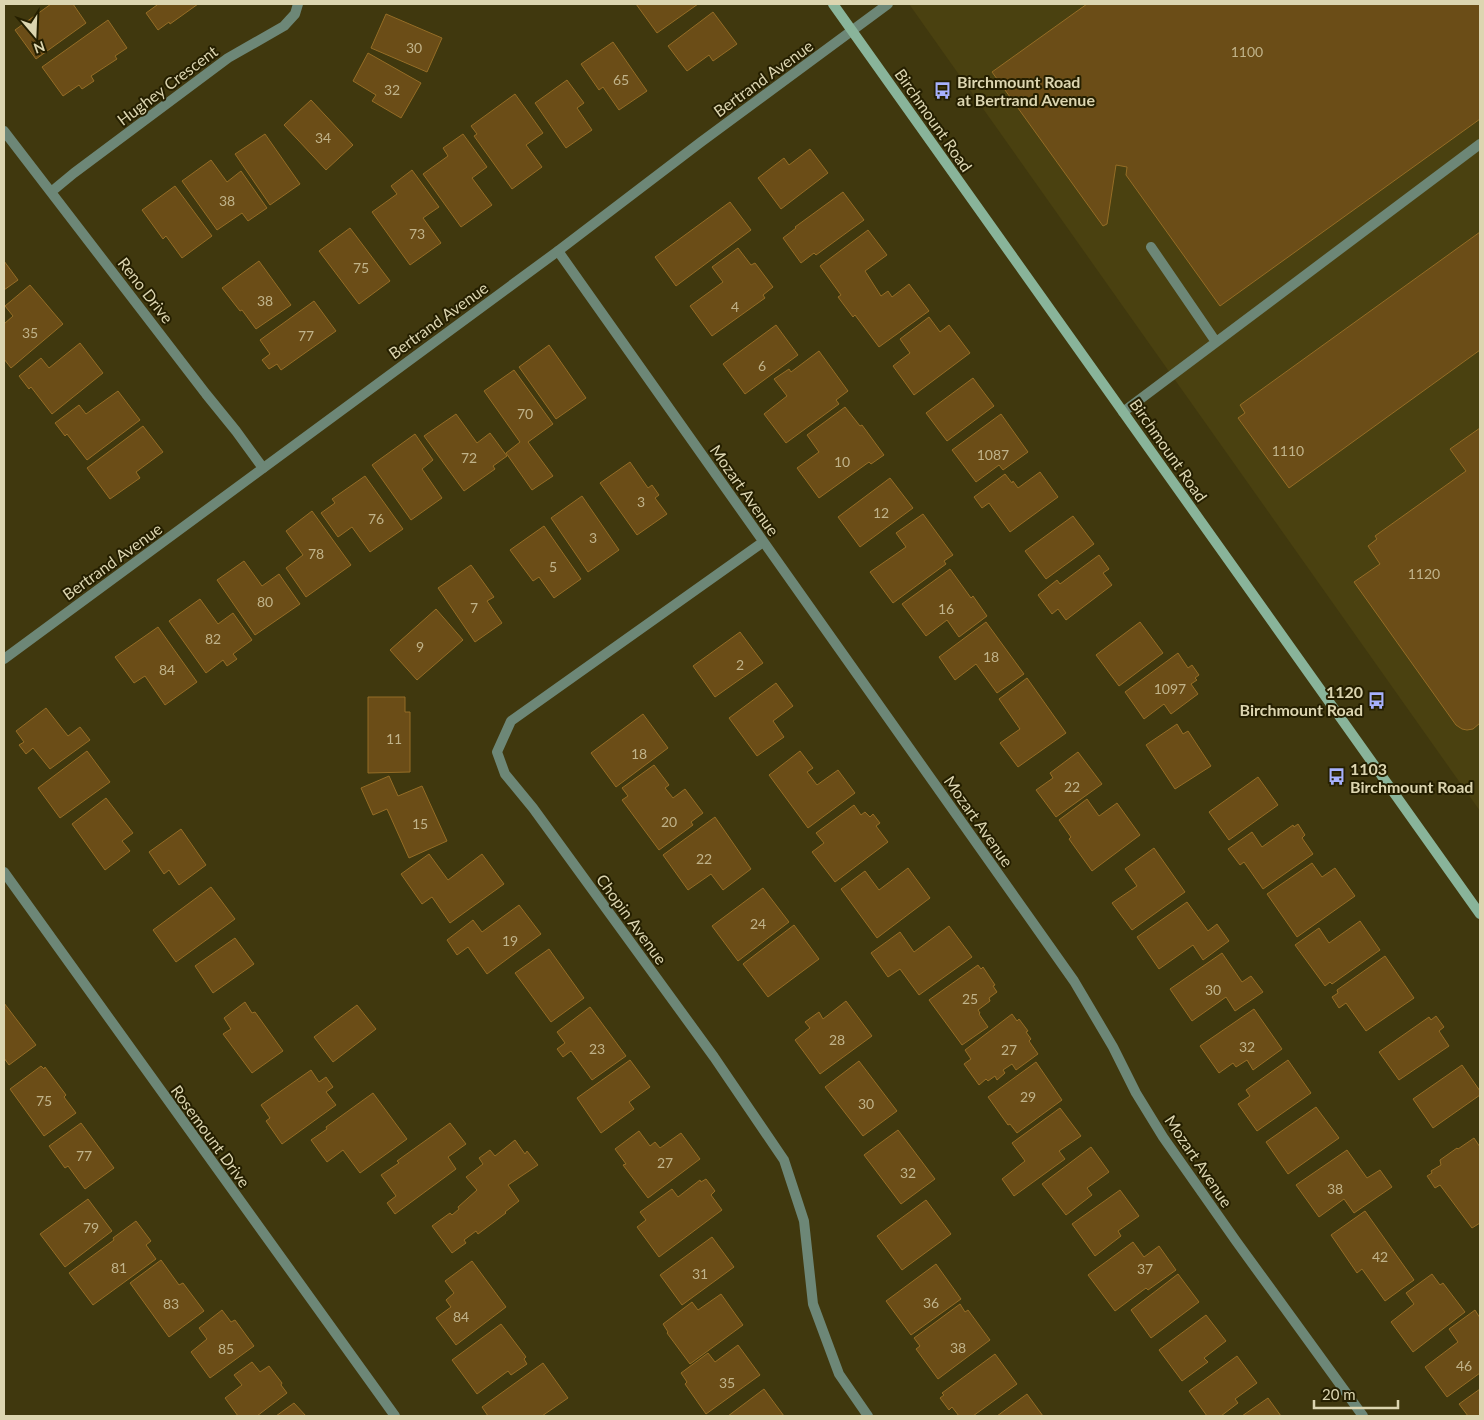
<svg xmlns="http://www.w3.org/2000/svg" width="1484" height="1420" font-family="Lato,sans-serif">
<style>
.built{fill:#4a4110}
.building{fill:#6b4d17;stroke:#956d26}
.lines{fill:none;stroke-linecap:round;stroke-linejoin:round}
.service{stroke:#6d8777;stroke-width:10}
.minor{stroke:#6d8777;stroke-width:10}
.tertiary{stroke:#6d8777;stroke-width:10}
.secondary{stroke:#89b49a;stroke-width:10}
.labels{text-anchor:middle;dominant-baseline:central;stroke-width:4;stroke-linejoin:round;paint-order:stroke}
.number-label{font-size:14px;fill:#c0b38a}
.street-label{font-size:16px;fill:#dcd5b0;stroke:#251f00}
.poi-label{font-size:16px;font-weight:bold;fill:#dcd5b0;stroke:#251f00;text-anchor:start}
</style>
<rect width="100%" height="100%" fill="#40380e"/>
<path class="built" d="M909,4H1480V811Z"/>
<path class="building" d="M51,4H73L86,23L36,59L15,30Z
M156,4H198L170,24L169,22L158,30L146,13L157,5Z
M636,4H698L657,33Z
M1087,4H1480V119L1220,306L1126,175L1127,167L1116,165L1107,224L1103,226L992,72Z
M713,12L737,44L713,61L709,55L687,71L668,46Z
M386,14L442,38L427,72L371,48Z
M108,20L127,48L115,56L117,59L91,76L94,81L82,89L79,85L63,96L42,67Z
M613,42L647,91L619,110L603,87L599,90L581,64Z
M368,53L421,83L401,118L372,101L376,95L353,81Z
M567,80L584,103L577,108L592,130L566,148L535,103Z
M515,94L543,133L526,145L542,167L512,189L474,136L477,134L471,126Z
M311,100L353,145L326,170L284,125Z
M265,134L300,184L270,205L235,154Z
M463,134L487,167L472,178L492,205L461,227L423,174L448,156L443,148Z
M810,149L828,173L781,209L758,178L784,158L789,165Z
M211,160L227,182L241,171L267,208L248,221L242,213L217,230L182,181Z
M412,170L439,207L423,218L441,243L410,265L372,212L397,194L391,186Z
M175,186L212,236L182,258L166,236L163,239L142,210Z
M843,192L864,220L816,255L814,253L801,263L783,238L796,228L795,227Z
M730,202L751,230L676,286L655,257Z
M350,228L390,281L359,304L319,251Z
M868,230L887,255L865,271L881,296L888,291L892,297L909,284L929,311L879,347L855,315L853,317L838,297L841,295L820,266Z
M1480,232V350L1289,488L1238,418L1245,413L1240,405Z
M738,248L751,265L755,263L773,287L763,295L765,298L712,336L690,306L723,282L712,267Z
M4,261L18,280L4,290Z
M259,261L291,305L256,329L242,310L240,311L222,288Z
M30,285L63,324L11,368L4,359V324L13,316L5,306Z
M314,301L336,331L281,370L277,364L269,369L262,360L270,354L260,340Z
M929,317L940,332L949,325L970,353L914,395L893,366L910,353L900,339Z
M776,325L798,355L745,394L723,364Z
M80,343L103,373L52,414L31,387L29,389L19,376L41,358L49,368Z
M549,345L586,398L556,419L519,367Z
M819,351L848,391L836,400L839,404L786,443L764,414L787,396L774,379L789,369L791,372Z
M514,370L553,424L528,442L553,476L532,490L506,453L520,442L484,391Z
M973,378L994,406L947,441L926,413Z
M118,391L140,420L87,460L67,434L65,436L55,423L79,405L86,414Z
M845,407L860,426L862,425L884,455L871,464L869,462L819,498L797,468L819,452L807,435Z
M456,414L477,443L490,433L507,456L493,466L495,469L464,491L424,436Z
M1001,414L1028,452L1003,470L999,465L976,482L952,450Z
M143,426L163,452L136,472L140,478L110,499L87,468Z
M1480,428V723L1473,729L1467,730L1462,729L1456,725L1354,582L1380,564L1368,546L1377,539L1375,536L1466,471L1450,449Z
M415,434L433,460L422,469L442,498L411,520L372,465Z
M630,462L648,488L652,485L659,495L655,498L667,514L637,535L600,483Z
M1040,472L1058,497L1010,532L989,503L982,508L974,497L1005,474L1012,483L1013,481L1018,488Z
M365,476L403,529L370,552L352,527L338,537L321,513L335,503L332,499Z
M890,478L913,508L860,547L838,517Z
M582,496L619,550L588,572L551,518Z
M312,511L351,565L306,597L286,568L303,555L286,531Z
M923,514L953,555L944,561L946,564L893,603L870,572L906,547L896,533Z
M1073,516L1094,544L1046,579L1025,551Z
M544,526L581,579L554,598L539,577L533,581L510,550Z
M1099,555L1109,569L1103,573L1112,585L1066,620L1058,609L1052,614L1038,595L1057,580L1060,584Z
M244,561L262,586L279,574L300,604L255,635L217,580Z
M471,565L494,597L487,601L502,623L475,642L438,588Z
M950,569L971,598L973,596L987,616L959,637L947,620L926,636L902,604Z
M200,599L218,624L233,613L252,640L233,654L237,659L227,666L223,660L206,673L169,621Z
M436,609L463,640L417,680L390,650Z
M986,622L1024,674L997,693L976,664L955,680L939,657Z
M1140,622L1163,653L1119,686L1096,655Z
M158,627L197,682L165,705L145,676L134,683L115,657Z
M740,632L763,663L715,697L693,666Z
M1178,653L1188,668L1192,665L1199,675L1195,678L1197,680L1191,684L1198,694L1171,714L1164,704L1144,719L1125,692Z
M1027,678L1066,733L1018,767L1000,743L1020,729L999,699Z
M776,683L793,706L773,721L784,737L757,756L729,718Z
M368,697H405V712H410V772L368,773Z
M46,708L68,736L80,727L90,740L50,769L33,748L26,754L19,745L24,742L16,731Z
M643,714L668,748L616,787L591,753Z
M1177,724L1183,734L1188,731L1211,766L1175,789L1146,745Z
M87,751L110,782L60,818L38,788Z
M800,751L813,768L807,772L817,785L838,770L855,793L808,828L769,775Z
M1078,752L1102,784L1056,817L1036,790L1053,778L1050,773Z
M654,765L669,785L665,788L673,798L685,789L703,813L691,822L693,825L659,850L622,800L628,796L622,788Z
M389,776L398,796L422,786L447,841L409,858L387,809L373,815L361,788Z
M1258,777L1278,805L1229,840L1209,812Z
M106,798L133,833L122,841L130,851L105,870L72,824Z
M1087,799L1099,816L1117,803L1140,835L1092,871L1069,839L1071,837L1059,820Z
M854,805L861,815L865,812L870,817L873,814L880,823L876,826L888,842L835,882L812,852L824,843L816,833Z
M715,817L751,869L723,890L711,874L688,890L663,855Z
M1298,824L1305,835L1302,838L1313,854L1263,889L1244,862L1240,865L1228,849L1252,832L1262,847L1293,825L1294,827Z
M181,829L206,865L179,885L169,870L164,874L149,852Z
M1154,848L1185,892L1132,930L1112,903L1137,886L1125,869Z
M429,854L448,880L482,854L504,884L450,923L432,897L422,904L401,874Z
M1312,863L1322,877L1335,868L1355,896L1297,937L1267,894Z
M908,868L930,898L877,938L841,889L865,871L879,890Z
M211,887L235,919L176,962L153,930Z
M763,888L789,922L738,961L712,926Z
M1187,902L1208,931L1217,924L1229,941L1203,960L1193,945L1159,969L1137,937Z
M519,905L541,934L487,974L468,947L457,955L447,940L473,920L482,932Z
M1360,921L1380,950L1332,984L1330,982L1325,986L1295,945L1319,928L1329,943Z
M794,925L819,959L768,997L743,964Z
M949,926L972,957L919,995L900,969L888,977L871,953L900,932L914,952Z
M235,938L254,964L213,993L195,966Z
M549,949L584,998L551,1022L515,973Z
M1222,953L1242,982L1251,976L1263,992L1235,1011L1226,997L1192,1021L1170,989Z
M1385,956L1414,998L1366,1031L1346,1003L1339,1008L1332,997L1338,993L1337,990Z
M978,965L981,969L983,967L995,985L993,986L997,992L989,998L990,1001L978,1010L980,1013L979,1014L988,1027L962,1045L929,1000Z
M846,1001L872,1036L820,1074L795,1040L810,1028L805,1022L819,1012L823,1019Z
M245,1002L252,1013L255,1012L283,1051L252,1073L223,1034L231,1029L224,1018Z
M4,1003L36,1045L9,1065L4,1058Z
M357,1005L376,1029L333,1062L314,1037Z
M590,1007L626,1056L592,1080L571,1051L563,1057L557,1049L565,1043L557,1032Z
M1254,1009L1282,1049L1253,1070L1247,1060L1236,1067L1233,1063L1219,1073L1200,1046Z
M1012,1014L1017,1021L1019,1019L1028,1031L1026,1032L1031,1039L1029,1041L1038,1054L1016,1070L1012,1064L1003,1070L1005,1073L997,1080L995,1076L988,1081L986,1079L979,1085L964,1064L971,1059L965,1050Z
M1436,1016L1444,1027L1439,1031L1449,1046L1399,1080L1379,1052L1429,1017L1431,1020Z
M630,1060L650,1087L629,1102L634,1109L601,1133L577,1098Z
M1288,1060L1311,1093L1257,1131L1238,1104L1250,1096L1246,1090Z
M859,1061L897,1111L863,1136L825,1087Z
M1036,1062L1062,1100L1017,1133L1010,1124L1008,1125L988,1097Z
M1462,1065L1480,1091V1095L1433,1128L1413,1099Z
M41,1066L44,1069L45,1067L66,1095L64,1097L76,1113L44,1136L10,1089Z
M311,1070L319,1082L326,1077L333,1087L326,1092L336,1105L282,1144L266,1121L270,1118L261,1105Z
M373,1093L407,1139L360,1173L343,1150L327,1162L311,1140L327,1129L326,1127Z
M1316,1107L1339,1138L1288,1174L1266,1142Z
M1060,1108L1081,1136L1059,1151L1065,1159L1014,1196L1002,1179L1025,1161L1012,1143Z
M81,1123L114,1168L85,1189L68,1166L65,1168L49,1146Z
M450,1123L466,1144L448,1157L456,1169L395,1214L387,1203L396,1196L381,1175L399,1163L397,1161Z
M898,1130L935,1179L901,1204L864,1155Z
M639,1131L650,1146L655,1142L660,1148L681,1133L700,1159L648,1198L623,1165L626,1164L615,1149Z
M1474,1138L1480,1147V1223L1472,1228L1440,1185L1435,1188L1427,1176L1432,1173L1431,1171L1441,1165L1440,1160L1457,1148L1458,1149Z
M515,1140L525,1154L527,1151L538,1165L508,1185L519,1201L505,1212L506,1213L478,1234L476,1231L464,1240L466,1243L452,1253L432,1226L450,1213L452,1215L459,1209L458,1207L477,1190L466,1177L483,1164L479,1158L490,1150L495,1156Z
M1091,1147L1109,1172L1087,1188L1092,1195L1066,1215L1042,1184Z
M1347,1150L1367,1178L1380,1170L1392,1187L1354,1213L1344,1199L1319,1217L1296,1185Z
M706,1179L715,1191L711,1195L722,1210L659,1257L637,1227L646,1220L640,1212L672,1189L678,1197L700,1180L701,1182Z
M1120,1190L1139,1216L1118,1231L1121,1236L1095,1256L1072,1224Z
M88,1199L112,1231L65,1267L40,1234Z
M926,1200L951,1234L902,1270L877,1236Z
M1365,1211L1414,1280L1385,1301L1362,1269L1357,1273L1331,1235Z
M136,1221L151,1241L146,1245L156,1259L93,1305L69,1273L114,1240L113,1238Z
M712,1237L734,1267L682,1305L660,1275Z
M1133,1242L1144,1257L1159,1246L1176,1270L1148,1290L1146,1288L1115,1311L1088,1275Z
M161,1260L179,1285L183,1283L204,1311L169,1337L130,1283Z
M472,1261L506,1307L456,1345L436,1318L451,1307L446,1300L454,1293L445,1281Z
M936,1264L961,1299L911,1335L886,1301Z
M1178,1274L1199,1302L1151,1338L1131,1310Z
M1432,1274L1440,1285L1443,1283L1465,1312L1413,1352L1391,1322L1414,1304L1406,1293Z
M721,1294L743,1325L690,1364L667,1333L668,1332L663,1324L692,1302L698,1310Z
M960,1304L965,1312L968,1310L990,1340L938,1379L916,1349L920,1346L914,1338Z
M222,1310L231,1322L235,1320L254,1346L210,1378L191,1352L207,1339L199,1328Z
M1475,1310L1480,1318V1330L1479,1331L1480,1332V1373L1447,1397L1425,1367L1458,1342L1449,1329Z
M1206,1315L1226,1341L1204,1358L1208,1362L1182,1381L1159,1350Z
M501,1324L526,1357L524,1359L527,1364L511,1375L508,1371L477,1394L452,1360Z
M738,1345L760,1375L706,1414L685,1384L687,1382L681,1373L708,1353L715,1362Z
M995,1354L1017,1384L973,1416H959L952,1407L949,1410L940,1398L944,1395L942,1393Z
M1237,1356L1257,1383L1235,1399L1238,1403L1221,1416H1207L1189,1391Z
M252,1362L260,1372L269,1366L282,1383L281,1385L287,1393L257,1416H238L225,1398L242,1385L234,1375Z
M543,1363L568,1398L542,1416H488L482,1407Z
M764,1389L784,1416H728Z
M1480,1389V1416H1468L1459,1404Z
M1027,1394L1043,1416H997Z
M1268,1398L1281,1416H1242Z
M294,1403L306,1416H276Z"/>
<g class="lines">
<path class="service" d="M1151,247L1216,342
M1123,412L1480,144"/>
<path class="minor" d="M4,131L206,394L236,431L263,468
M51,192L74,173L228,58L284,26L295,14L298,4
M558,251L1074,981L1113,1047L1136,1093L1163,1137L1236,1241L1363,1416
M763,542L511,721L497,752L505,774L533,808L714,1057L784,1160L804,1221L813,1304L839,1374L868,1416
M4,872L395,1416"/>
<path class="tertiary" d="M4,659L558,251L701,142L888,4"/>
<path class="secondary" d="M833,4L1480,914"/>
</g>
<defs>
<symbol id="bus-bare" viewBox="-9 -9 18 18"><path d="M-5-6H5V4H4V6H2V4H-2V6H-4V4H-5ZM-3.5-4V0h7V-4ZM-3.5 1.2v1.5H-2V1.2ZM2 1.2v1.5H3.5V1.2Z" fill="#a7b1fc" stroke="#251f00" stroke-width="2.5" paint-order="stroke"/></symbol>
</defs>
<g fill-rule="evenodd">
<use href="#bus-bare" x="930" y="78" width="25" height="25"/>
<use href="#bus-bare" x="1364" y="688" width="25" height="25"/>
<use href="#bus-bare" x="1324" y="764" width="25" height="25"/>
</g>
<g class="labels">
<g class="number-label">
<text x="414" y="47">30</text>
<text x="1247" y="51">1100</text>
<text x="621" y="79">65</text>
<text x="392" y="89">32</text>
<text x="323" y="137">34</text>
<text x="227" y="200">38</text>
<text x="417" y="233">73</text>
<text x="361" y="267">75</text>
<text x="265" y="300">38</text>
<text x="735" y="306">4</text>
<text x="30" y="332">35</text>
<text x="306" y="335">77</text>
<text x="762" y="365">6</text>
<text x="525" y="413">70</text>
<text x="1288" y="450">1110</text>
<text x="993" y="454">1087</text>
<text x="469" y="457">72</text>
<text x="842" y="461">10</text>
<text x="641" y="501">3</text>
<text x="881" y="512">12</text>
<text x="376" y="518">76</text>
<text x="593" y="537">3</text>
<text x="316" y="553">78</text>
<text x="553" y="566">5</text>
<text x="1424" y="573">1120</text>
<text x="265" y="601">80</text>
<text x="474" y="607">7</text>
<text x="946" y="608">16</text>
<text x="213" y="638">82</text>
<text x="420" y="646">9</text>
<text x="991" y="656">18</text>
<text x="740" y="664">2</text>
<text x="167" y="669">84</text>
<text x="1170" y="688">1097</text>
<text x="394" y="738">11</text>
<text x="639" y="753">18</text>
<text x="1072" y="786">22</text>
<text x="669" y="821">20</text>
<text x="420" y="823">15</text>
<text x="704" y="858">22</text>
<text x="758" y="923">24</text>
<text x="510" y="940">19</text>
<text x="1213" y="989">30</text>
<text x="970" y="998">25</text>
<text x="837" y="1039">28</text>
<text x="1247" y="1046">32</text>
<text x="597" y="1048">23</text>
<text x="1009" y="1049">27</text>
<text x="1028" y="1096">29</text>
<text x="44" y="1100">75</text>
<text x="866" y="1103">30</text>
<text x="84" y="1155">77</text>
<text x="665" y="1162">27</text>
<text x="908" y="1172">32</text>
<text x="1335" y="1188">38</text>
<text x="91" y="1227">79</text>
<text x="1380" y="1256">42</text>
<text x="119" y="1267">81</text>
<text x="1145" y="1268">37</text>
<text x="700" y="1273">31</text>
<text x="931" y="1302">36</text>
<text x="171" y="1303">83</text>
<text x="461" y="1316">84</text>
<text x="958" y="1347">38</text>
<text x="226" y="1348">85</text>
<text x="1464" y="1365">46</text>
<text x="727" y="1382">35</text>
</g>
<g class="street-label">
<text transform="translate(763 78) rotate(-36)">Bertrand Avenue</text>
<text transform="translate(167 85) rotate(-37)">Hughey Crescent</text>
<text transform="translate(934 120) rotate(55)">Birchmount Road</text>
<text transform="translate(146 290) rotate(52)">Reno Drive</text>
<text transform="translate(438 320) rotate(-36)">Bertrand Avenue</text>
<text transform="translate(1169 450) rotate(55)">Birchmount Road</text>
<text transform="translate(745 490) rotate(55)">Mozart Avenue</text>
<text transform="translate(112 561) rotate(-36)">Bertrand Avenue</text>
<text transform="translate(979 821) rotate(55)">Mozart Avenue</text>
<text transform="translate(632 919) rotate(54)">Chopin Avenue</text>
<text transform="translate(211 1136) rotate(54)">Rosemount Drive</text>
<text transform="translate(1199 1161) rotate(56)">Mozart Avenue</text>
</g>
<g class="poi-label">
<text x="957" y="81">Birchmount Road<tspan x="957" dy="18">at Bertrand Avenue</tspan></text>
<text x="1363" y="691" text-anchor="end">1120<tspan x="1363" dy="18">Birchmount Road</tspan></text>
<text x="1350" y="768">1103<tspan x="1350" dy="18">Birchmount Road</tspan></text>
</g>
</g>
<rect width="1484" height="1420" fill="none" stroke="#dcd5b0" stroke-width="10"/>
<g transform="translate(35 35) rotate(161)" stroke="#251f00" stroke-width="4" paint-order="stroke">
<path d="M0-4L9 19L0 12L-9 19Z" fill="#dcd5b0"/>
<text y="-8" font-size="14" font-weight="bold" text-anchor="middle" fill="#dcd5b0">N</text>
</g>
<path d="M1314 1400v8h84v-8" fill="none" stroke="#dcd5b0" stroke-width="2.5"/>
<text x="1322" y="1400" font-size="15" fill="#dcd5b0" stroke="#251f00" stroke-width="4" paint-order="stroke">20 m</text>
</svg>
